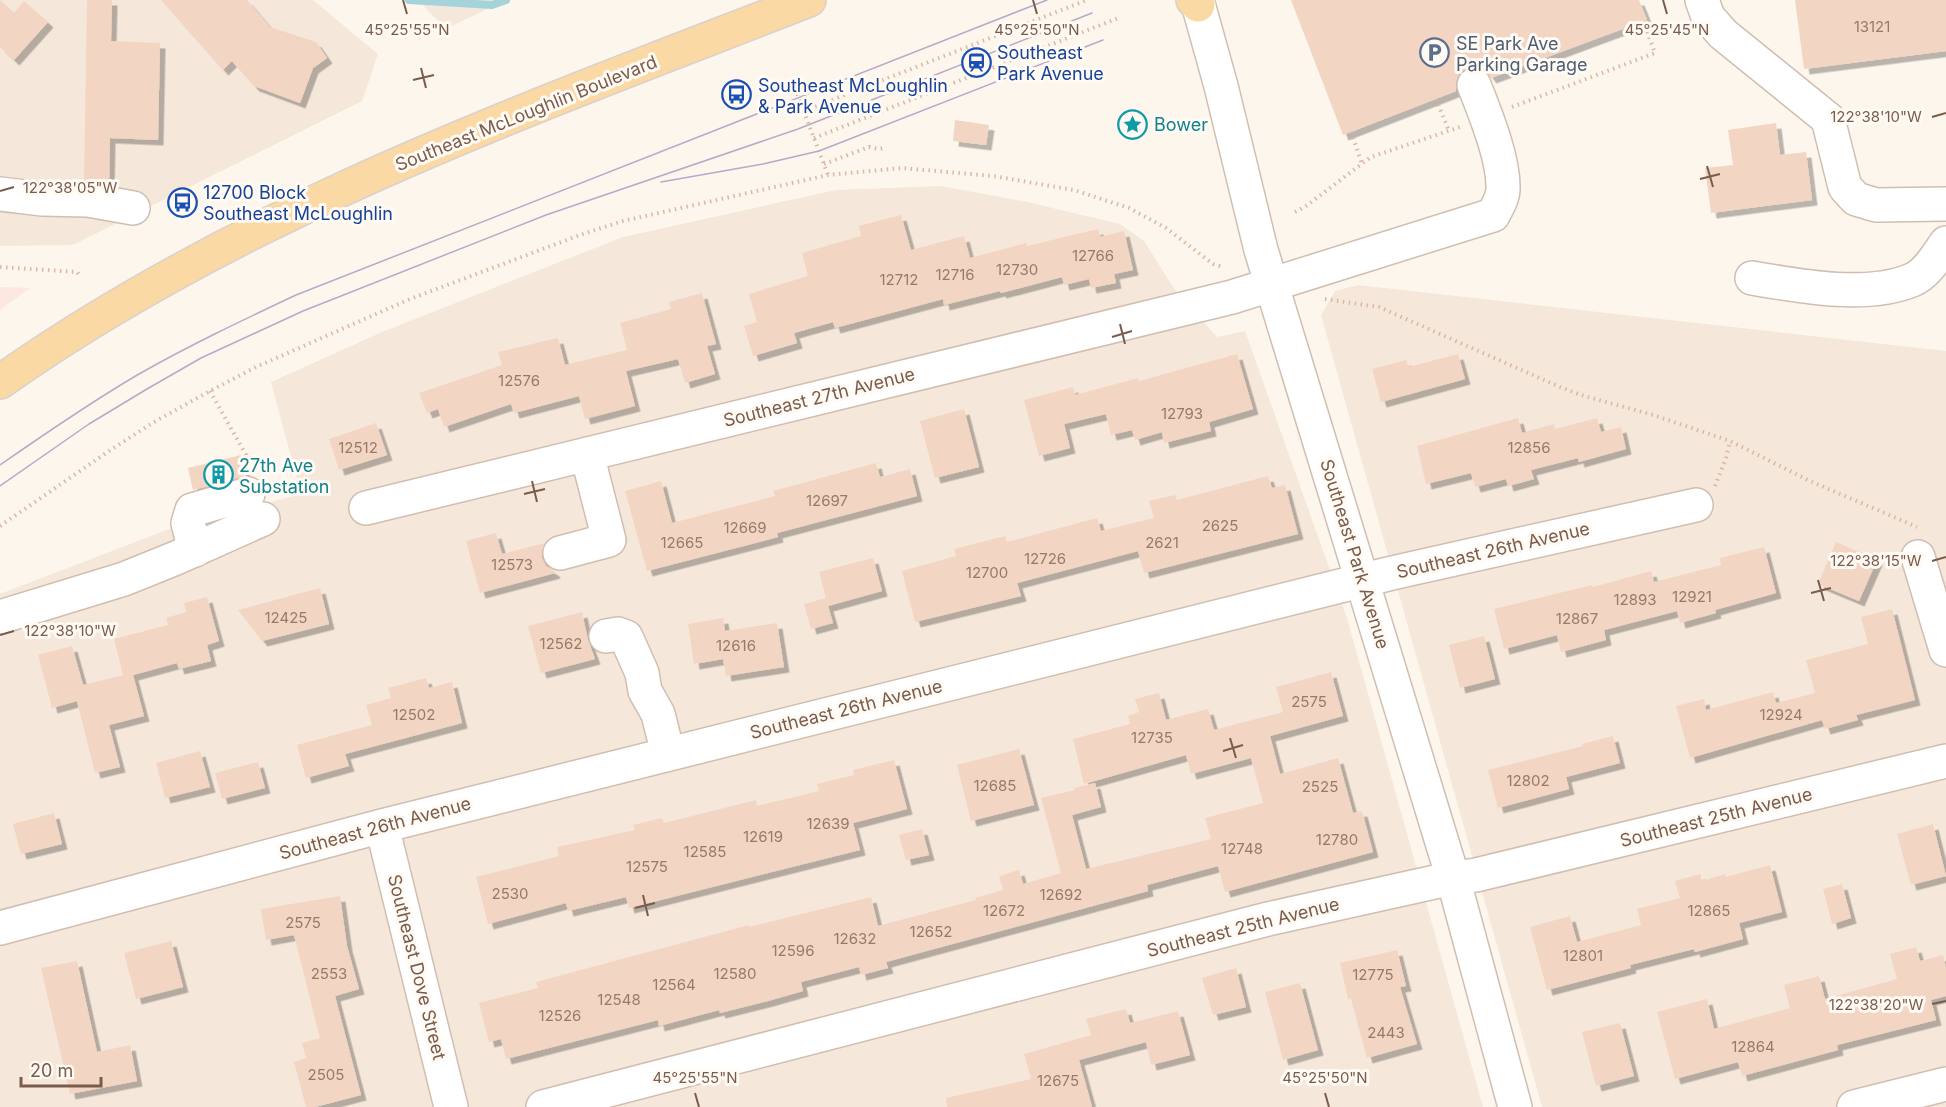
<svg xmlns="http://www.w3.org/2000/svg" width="1946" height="1107" font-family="Inter,sans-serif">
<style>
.residential{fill:#f5e8da}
.commercial{fill:#fde8e0}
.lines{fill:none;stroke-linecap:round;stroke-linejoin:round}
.stream{stroke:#a5d3da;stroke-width:8}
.building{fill:#f3d5c3;filter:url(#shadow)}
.minor-casing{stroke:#d1beb0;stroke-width:36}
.major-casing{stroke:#dad1cd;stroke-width:36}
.path{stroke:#d9b8a5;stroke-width:4;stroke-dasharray:1.5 4.5;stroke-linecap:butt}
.minor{stroke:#fff;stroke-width:33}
.major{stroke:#fbd9a5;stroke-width:33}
.tram{stroke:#b9a8c9;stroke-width:1.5}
.ticks{fill:none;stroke:#7a5c4d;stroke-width:2}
.labels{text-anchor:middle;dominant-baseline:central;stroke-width:6;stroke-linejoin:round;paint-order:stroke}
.number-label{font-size:15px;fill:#987a6a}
.service-label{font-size:18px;fill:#4e5e75;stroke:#fffaf3;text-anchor:start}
.transit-label{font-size:18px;fill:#164399;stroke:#fffaf3;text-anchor:start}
.street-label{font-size:18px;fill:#7a5c4d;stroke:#fffaf3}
.culture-label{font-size:18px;fill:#0d838f;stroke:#fffaf3;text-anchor:start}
.ticks-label{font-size:15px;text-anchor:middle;fill:#7a5c4d;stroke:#fffaf3;stroke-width:6;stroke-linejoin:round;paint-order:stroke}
</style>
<defs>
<filter id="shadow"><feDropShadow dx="5.5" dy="5.5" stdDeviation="0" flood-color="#0004"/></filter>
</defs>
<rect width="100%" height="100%" fill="#fdf6ec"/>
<path class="residential" d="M0,0H313L378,54L362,101L73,245L0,246Z
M418,0H505L446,29Z
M941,186L1027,202L1120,224L1144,241L1175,290L1217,337L1245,331L1347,618L1483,1107H0V594L177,526L301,494L271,382L382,332L623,237L836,190Z
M1358,285L1946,351V1107H1542L1321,315L1335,291Z"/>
<path class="commercial" d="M0,287L30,288L0,310Z"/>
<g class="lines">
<path class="stream" d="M409,0L492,5L506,0"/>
</g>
<path class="building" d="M0,0L14,13L24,1L48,22L14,60L0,47Z
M87,0H112L111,41L160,43L158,140L110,138L109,185L84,181Z
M161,0H247L270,27L316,42L327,58L313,68L300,103L254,86L232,61L223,70Z
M1291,0H1639L1647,20L1491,78L1485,70L1477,67H1468L1459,74L1456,82V91L1343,135Z
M1795,0H1946V51L1804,69Z
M955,120L989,125L986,145L953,141Z
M1776,123L1780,155L1806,152L1812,200L1711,213L1705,168L1733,165L1728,130Z
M901,215L911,250L964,236L970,258L1026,243L1027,246L1098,229L1100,237L1124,231L1133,270L1114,274L1116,283L1091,288L1089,279L1064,285L1062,277L1001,293L1000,291L944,305L943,299L835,328L833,322L794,333L797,343L753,356L744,326L757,322L749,294L808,276L802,253L861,236L859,226Z
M702,293L716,344L707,346L715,374L685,383L678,359L626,371L635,406L585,419L579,396L514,413L511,404L444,427L438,409L427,413L419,393L502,365L498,352L558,338L565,365L627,350L620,323L671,309L669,302Z
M1237,354L1253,409L1209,422L1211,431L1164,443L1162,432L1135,440L1132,430L1111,435L1106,414L1064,424L1070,448L1039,456L1024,400L1073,387L1075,395L1138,378L1139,381Z
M1458,354L1465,379L1381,402L1372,369L1406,360L1408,367Z
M964,409L979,467L935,478L920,421Z
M1518,418L1522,433L1554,424L1555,429L1597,418L1601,432L1621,427L1626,449L1579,462L1578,458L1531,470L1534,479L1508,486L1506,479L1475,487L1471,473L1426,484L1417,446Z
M376,423L387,455L339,470L329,439Z
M241,455L246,476L193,490L188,468Z
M876,463L880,477L910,469L917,496L777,533L778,537L647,571L625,491L661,481L672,523L775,496L773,491Z
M1268,476L1272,488L1285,485L1298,534L1144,573L1138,551L1017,583L1021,596L915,622L902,571L956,556L954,549L1005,536L1007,542L1097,518L1101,531L1154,518L1149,501L1175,495L1177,500Z
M496,533L502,554L545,543L542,549V558L546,566L554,571L555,573L480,593L466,541Z
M1836,542L1877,560L1859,601L1818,584Z
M1764,547L1776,593L1715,610L1716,613L1680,623L1677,611L1604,630L1606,640L1561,652L1557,635L1504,649L1494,609L1592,585L1593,587L1651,571L1654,582L1721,565L1720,558Z
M873,558L882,591L828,606L833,623L811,629L804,604L826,598L819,572Z
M320,588L329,624L262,641L238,610Z
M207,597L219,641L207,645L211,661L179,669L177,663L133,675L144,716L109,725L120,767L95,773L77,701L52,708L38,655L72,646L83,685L123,675L114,639L168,625L166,618L186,612L184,603Z
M1892,609L1915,700L1856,715L1858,720L1825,729L1822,720L1690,758L1676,706L1704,699L1706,710L1773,692L1776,703L1815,693L1806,660L1868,644L1861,617Z
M582,612L588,640L595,659L541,673L528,626Z
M723,618L725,631L777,623L784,667L726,676L723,659L694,664L688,624Z
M1484,636L1495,679L1460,688L1449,645Z
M1331,672L1343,716L1270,736L1280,774L1338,758L1353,813L1362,811L1373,852L1225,892L1218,866L1147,885L1148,891L886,962L888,968L861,975L859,967L801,982L803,991L768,1001L720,1013L719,1010L659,1026L658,1020L506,1059L501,1039L489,1042L479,1003L538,988L536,982L749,925V927L871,897L878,926L976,900L975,898L1003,890L999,876L1019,870L1023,884L1061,873L1041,798L1075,790L1074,788L1095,783L1101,807L1072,815L1086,869L1211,839L1205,818L1263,803L1251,758L1191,774L1186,755L1084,784L1073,739L1130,724L1128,716L1139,712L1135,699L1159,693L1166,720L1208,709L1214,730L1283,712L1276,687Z
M426,678L429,688L452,682L462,723L345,754L349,766L306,778L297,745L372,725L366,705L391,698L388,688Z
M1613,736L1620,763L1566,777L1569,789L1498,808L1488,770L1583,746L1582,744Z
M1019,749L1034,805L971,821L957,765Z
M200,751L210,787L165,798L156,763Z
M894,760L907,809L853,823L860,850L629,908L626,897L568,911L566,903L488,924L476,877L559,856L557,847L635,830L633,825L662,818L664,823L756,800L757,806L819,791L817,784L854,775L853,770Z
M258,762L265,788L222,799L215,773Z
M54,813L62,844L21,854L13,824Z
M1933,824L1946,876L1911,885L1897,834Z
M922,829L929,855L906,860L899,835Z
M1770,865L1782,912L1739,923L1743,939L1695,952L1694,949L1630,965L1631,968L1547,990L1530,927L1570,916L1577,942L1641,925L1637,909L1680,898L1675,881L1700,874L1702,881L1725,874L1726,877Z
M1842,884L1851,918L1832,924L1823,889Z
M340,896L347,946L359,989L335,996L361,1095L315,1107H306L294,1062L306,1058L302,1043L320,1038L294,935L266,940L261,909Z
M171,941L183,987L136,999L124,953Z
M1916,947L1920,961L1943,955L1946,968V996L1931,1000L1936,1020L1837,1045L1838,1050L1742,1076L1738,1062L1675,1079L1657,1012L1707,999L1714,1029L1790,1008L1784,985L1819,976L1825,999L1897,979L1890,954Z
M1397,950L1406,986L1400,987L1417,1044L1367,1058L1351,999H1348L1340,963Z
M77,961L97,1052L130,1045L137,1081L70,1094L41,968Z
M1236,968L1246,1007L1213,1015L1202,978Z
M1300,983L1318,1050L1283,1060L1265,992Z
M1126,1009L1130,1023L1178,1011L1190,1055L1151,1065L1146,1042L1079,1060L1092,1107H947L946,1098L1031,1079L1024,1054L1091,1035L1086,1019Z
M1620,1023L1634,1076L1596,1086L1582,1032Z"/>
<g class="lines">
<defs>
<path id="minor" d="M1197,0L1221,86L1261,250L1453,878L1515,1107
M1702,0L1708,17L1723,34L1828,119L1845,187L1856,199L1876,205L1946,204
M0,194L42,199L88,200L133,208
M1752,278C1799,286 1867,299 1912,280C1927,274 1937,256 1946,243
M366,508L1232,297L1493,215C1497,207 1503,198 1503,189C1504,159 1485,113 1474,85
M195,550L188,523L192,510L248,494
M560,553L609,540L587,454
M1918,557L1946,650
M0,617L124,579L176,558L263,519
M606,636L618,634L626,637L642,673L645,691L658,714L668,754
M382,826L451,1107
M0,928L382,826L1392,573L1696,505
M543,1107L1268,919L1453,878L1476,875L1946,761
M1854,1107L1946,1084"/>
<path id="major" d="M1193,0L1198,5
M0,382C245,209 532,108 809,0"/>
</defs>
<use href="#minor" class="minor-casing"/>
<use href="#major" class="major-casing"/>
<path class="path" d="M793,83L828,175
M1436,99L1449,131
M1512,107L1655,53L1643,21
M804,111L1087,0
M1351,132L1362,164
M814,138L1121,17
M824,164L869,147L879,149L885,148
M1295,212L1306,206L1371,157L1460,127
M0,267L77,272L80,276
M1325,299L1379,307L1560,387L1581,395L1653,415L1730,441L1810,481L1917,527
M210,391L246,455L248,465
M1715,486L1726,458L1730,441
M0,526L109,451L154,422L210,391L256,367L410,299L580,235L623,221L828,175L902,168L993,176L1074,190L1129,208L1166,228L1213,264L1223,267"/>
<use href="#minor" class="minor"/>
<use href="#major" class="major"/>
<path class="tram" d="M661,182L763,164L819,151L1103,40
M0,465C46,433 91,402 139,374C190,345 243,320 296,295L1047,0
M0,486L89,424L147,389L201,358L303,311L546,215L798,129L1092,13"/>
</g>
<path class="ticks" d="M403,0L407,14M1033,0L1037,14M1663,0L1667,14M421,68L426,88M413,80L434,75M1932,117L1946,113M1707,166L1713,187M1700,179L1720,174M0,191L14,187M1120,324L1125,344M1112,337L1132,331M532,481L537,502M524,494L545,489M1932,561L1946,557M1818,580L1824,601M1811,593L1831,588M0,635L14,631M1230,738L1236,758M1223,751L1243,745M643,895L648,916M635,908L655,903M1932,1004L1946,1001M695,1093L699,1107M1325,1093L1329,1107"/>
<defs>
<symbol id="parking-ring" viewBox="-11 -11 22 22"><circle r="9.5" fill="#fffaf3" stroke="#5c6f8a" stroke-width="1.5"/><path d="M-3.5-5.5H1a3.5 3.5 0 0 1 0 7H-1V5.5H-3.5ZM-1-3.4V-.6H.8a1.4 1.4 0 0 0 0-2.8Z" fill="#5c6f8a"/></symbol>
<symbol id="station-ring" viewBox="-11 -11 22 22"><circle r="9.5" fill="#fffaf3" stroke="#1a4fb4" stroke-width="1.5"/><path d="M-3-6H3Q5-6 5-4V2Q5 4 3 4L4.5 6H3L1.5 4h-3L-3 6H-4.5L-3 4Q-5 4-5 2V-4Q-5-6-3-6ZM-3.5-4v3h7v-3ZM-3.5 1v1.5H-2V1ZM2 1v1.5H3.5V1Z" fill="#1a4fb4"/></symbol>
<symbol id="bus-ring" viewBox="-11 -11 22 22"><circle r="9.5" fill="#fffaf3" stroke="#1a4fb4" stroke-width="1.5"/><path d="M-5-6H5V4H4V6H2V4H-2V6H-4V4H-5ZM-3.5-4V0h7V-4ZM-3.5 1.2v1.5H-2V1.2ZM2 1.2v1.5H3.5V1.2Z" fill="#1a4fb4"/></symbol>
<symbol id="sight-ring" viewBox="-11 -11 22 22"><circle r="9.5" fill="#fffaf3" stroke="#0f9aa8" stroke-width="1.5"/><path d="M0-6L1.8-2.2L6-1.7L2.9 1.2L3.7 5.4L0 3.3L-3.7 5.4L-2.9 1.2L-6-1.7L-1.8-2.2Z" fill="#0f9aa8"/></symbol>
<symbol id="building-ring" viewBox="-11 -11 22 22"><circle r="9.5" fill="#fffaf3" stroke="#0f9aa8" stroke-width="1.5"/><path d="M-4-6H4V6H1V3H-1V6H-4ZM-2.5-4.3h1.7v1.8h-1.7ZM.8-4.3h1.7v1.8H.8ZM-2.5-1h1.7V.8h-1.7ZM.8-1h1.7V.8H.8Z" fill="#0f9aa8"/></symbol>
</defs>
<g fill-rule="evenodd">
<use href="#parking-ring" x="1418" y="36" width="33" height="33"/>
<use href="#station-ring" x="960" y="46" width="33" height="33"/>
<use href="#bus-ring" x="720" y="78" width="33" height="33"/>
<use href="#sight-ring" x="1116" y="108" width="33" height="33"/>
<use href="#bus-ring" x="166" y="186" width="33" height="33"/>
<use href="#building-ring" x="202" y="458" width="33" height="33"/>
</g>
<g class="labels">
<g class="number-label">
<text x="1872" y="26">13121</text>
<text x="1093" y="255">12766</text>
<text x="1017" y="269">12730</text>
<text x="955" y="274">12716</text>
<text x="899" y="279">12712</text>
<text x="519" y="380">12576</text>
<text x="1182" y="413">12793</text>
<text x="358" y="447">12512</text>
<text x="1529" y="447">12856</text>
<text x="827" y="500">12697</text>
<text x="1220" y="525">2625</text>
<text x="745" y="527">12669</text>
<text x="682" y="542">12665</text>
<text x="1162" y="542">2621</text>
<text x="1045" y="558">12726</text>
<text x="512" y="564">12573</text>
<text x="987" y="572">12700</text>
<text x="1692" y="596">12921</text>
<text x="1635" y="599">12893</text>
<text x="286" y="617">12425</text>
<text x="1577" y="618">12867</text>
<text x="561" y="643">12562</text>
<text x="736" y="645">12616</text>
<text x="1309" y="701">2575</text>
<text x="414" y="714">12502</text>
<text x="1781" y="714">12924</text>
<text x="1152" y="737">12735</text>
<text x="1528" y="780">12802</text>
<text x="995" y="785">12685</text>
<text x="1320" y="786">2525</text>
<text x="828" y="823">12639</text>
<text x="763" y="836">12619</text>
<text x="1337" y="839">12780</text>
<text x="1242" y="848">12748</text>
<text x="705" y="851">12585</text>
<text x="647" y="866">12575</text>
<text x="510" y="893">2530</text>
<text x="1061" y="894">12692</text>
<text x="1004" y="910">12672</text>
<text x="1709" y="910">12865</text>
<text x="303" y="922">2575</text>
<text x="931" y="931">12652</text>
<text x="855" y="938">12632</text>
<text x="793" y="950">12596</text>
<text x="1583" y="955">12801</text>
<text x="329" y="973">2553</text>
<text x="735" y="973">12580</text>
<text x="1373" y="974">12775</text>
<text x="674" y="984">12564</text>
<text x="619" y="999">12548</text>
<text x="560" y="1015">12526</text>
<text x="1386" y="1032">2443</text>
<text x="1753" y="1046">12864</text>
<text x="326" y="1074">2505</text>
<text x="1058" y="1080">12675</text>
</g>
<g class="service-label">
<text x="1456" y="43">SE Park Ave<tspan x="1456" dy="21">Parking Garage</tspan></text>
</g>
<g class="transit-label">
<text x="997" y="52">Southeast<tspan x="997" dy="21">Park Avenue</tspan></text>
<text x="758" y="85">Southeast McLoughlin<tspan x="758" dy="21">&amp; Park Avenue</tspan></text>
<text x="203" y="192">12700 Block<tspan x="203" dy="21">Southeast McLoughlin</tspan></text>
</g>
<g class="street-label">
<text transform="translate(526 113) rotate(-22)">Southeast McLoughlin Boulevard</text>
<text transform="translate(819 397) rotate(-14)">Southeast 27th Avenue</text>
<text transform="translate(1493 550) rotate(-13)">Southeast 26th Avenue</text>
<text transform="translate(1355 554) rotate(73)">Southeast Park Avenue</text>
<text transform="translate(846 709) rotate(-14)">Southeast 26th Avenue</text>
<text transform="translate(1716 817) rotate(-14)">Southeast 25th Avenue</text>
<text transform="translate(375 828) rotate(-15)">Southeast 26th Avenue</text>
<text transform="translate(1243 927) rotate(-14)">Southeast 25th Avenue</text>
<text transform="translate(417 967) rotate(76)">Southeast Dove Street</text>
</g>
<g class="culture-label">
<text x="1154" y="124">Bower</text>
<text x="239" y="465">27th Ave<tspan x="239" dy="21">Substation</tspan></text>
</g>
</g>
<g class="ticks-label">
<text x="407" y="35">45°25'55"N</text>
<text x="1037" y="35">45°25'50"N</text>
<text x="1667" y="35">45°25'45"N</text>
<text x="1876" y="122">122°38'10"W</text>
<text x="70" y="193">122°38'05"W</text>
<text x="1876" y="566">122°38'15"W</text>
<text x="70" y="636">122°38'10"W</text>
<text x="1876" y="1010">122°38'20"W</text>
<text x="695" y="1083">45°25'55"N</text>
<text x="1325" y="1083">45°25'50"N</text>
</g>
<path d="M21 1077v9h80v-9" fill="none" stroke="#7a5c4d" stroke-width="3"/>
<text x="30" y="1077" font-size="18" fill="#7a5c4d" stroke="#fffaf3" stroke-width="4.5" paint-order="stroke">20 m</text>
</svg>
